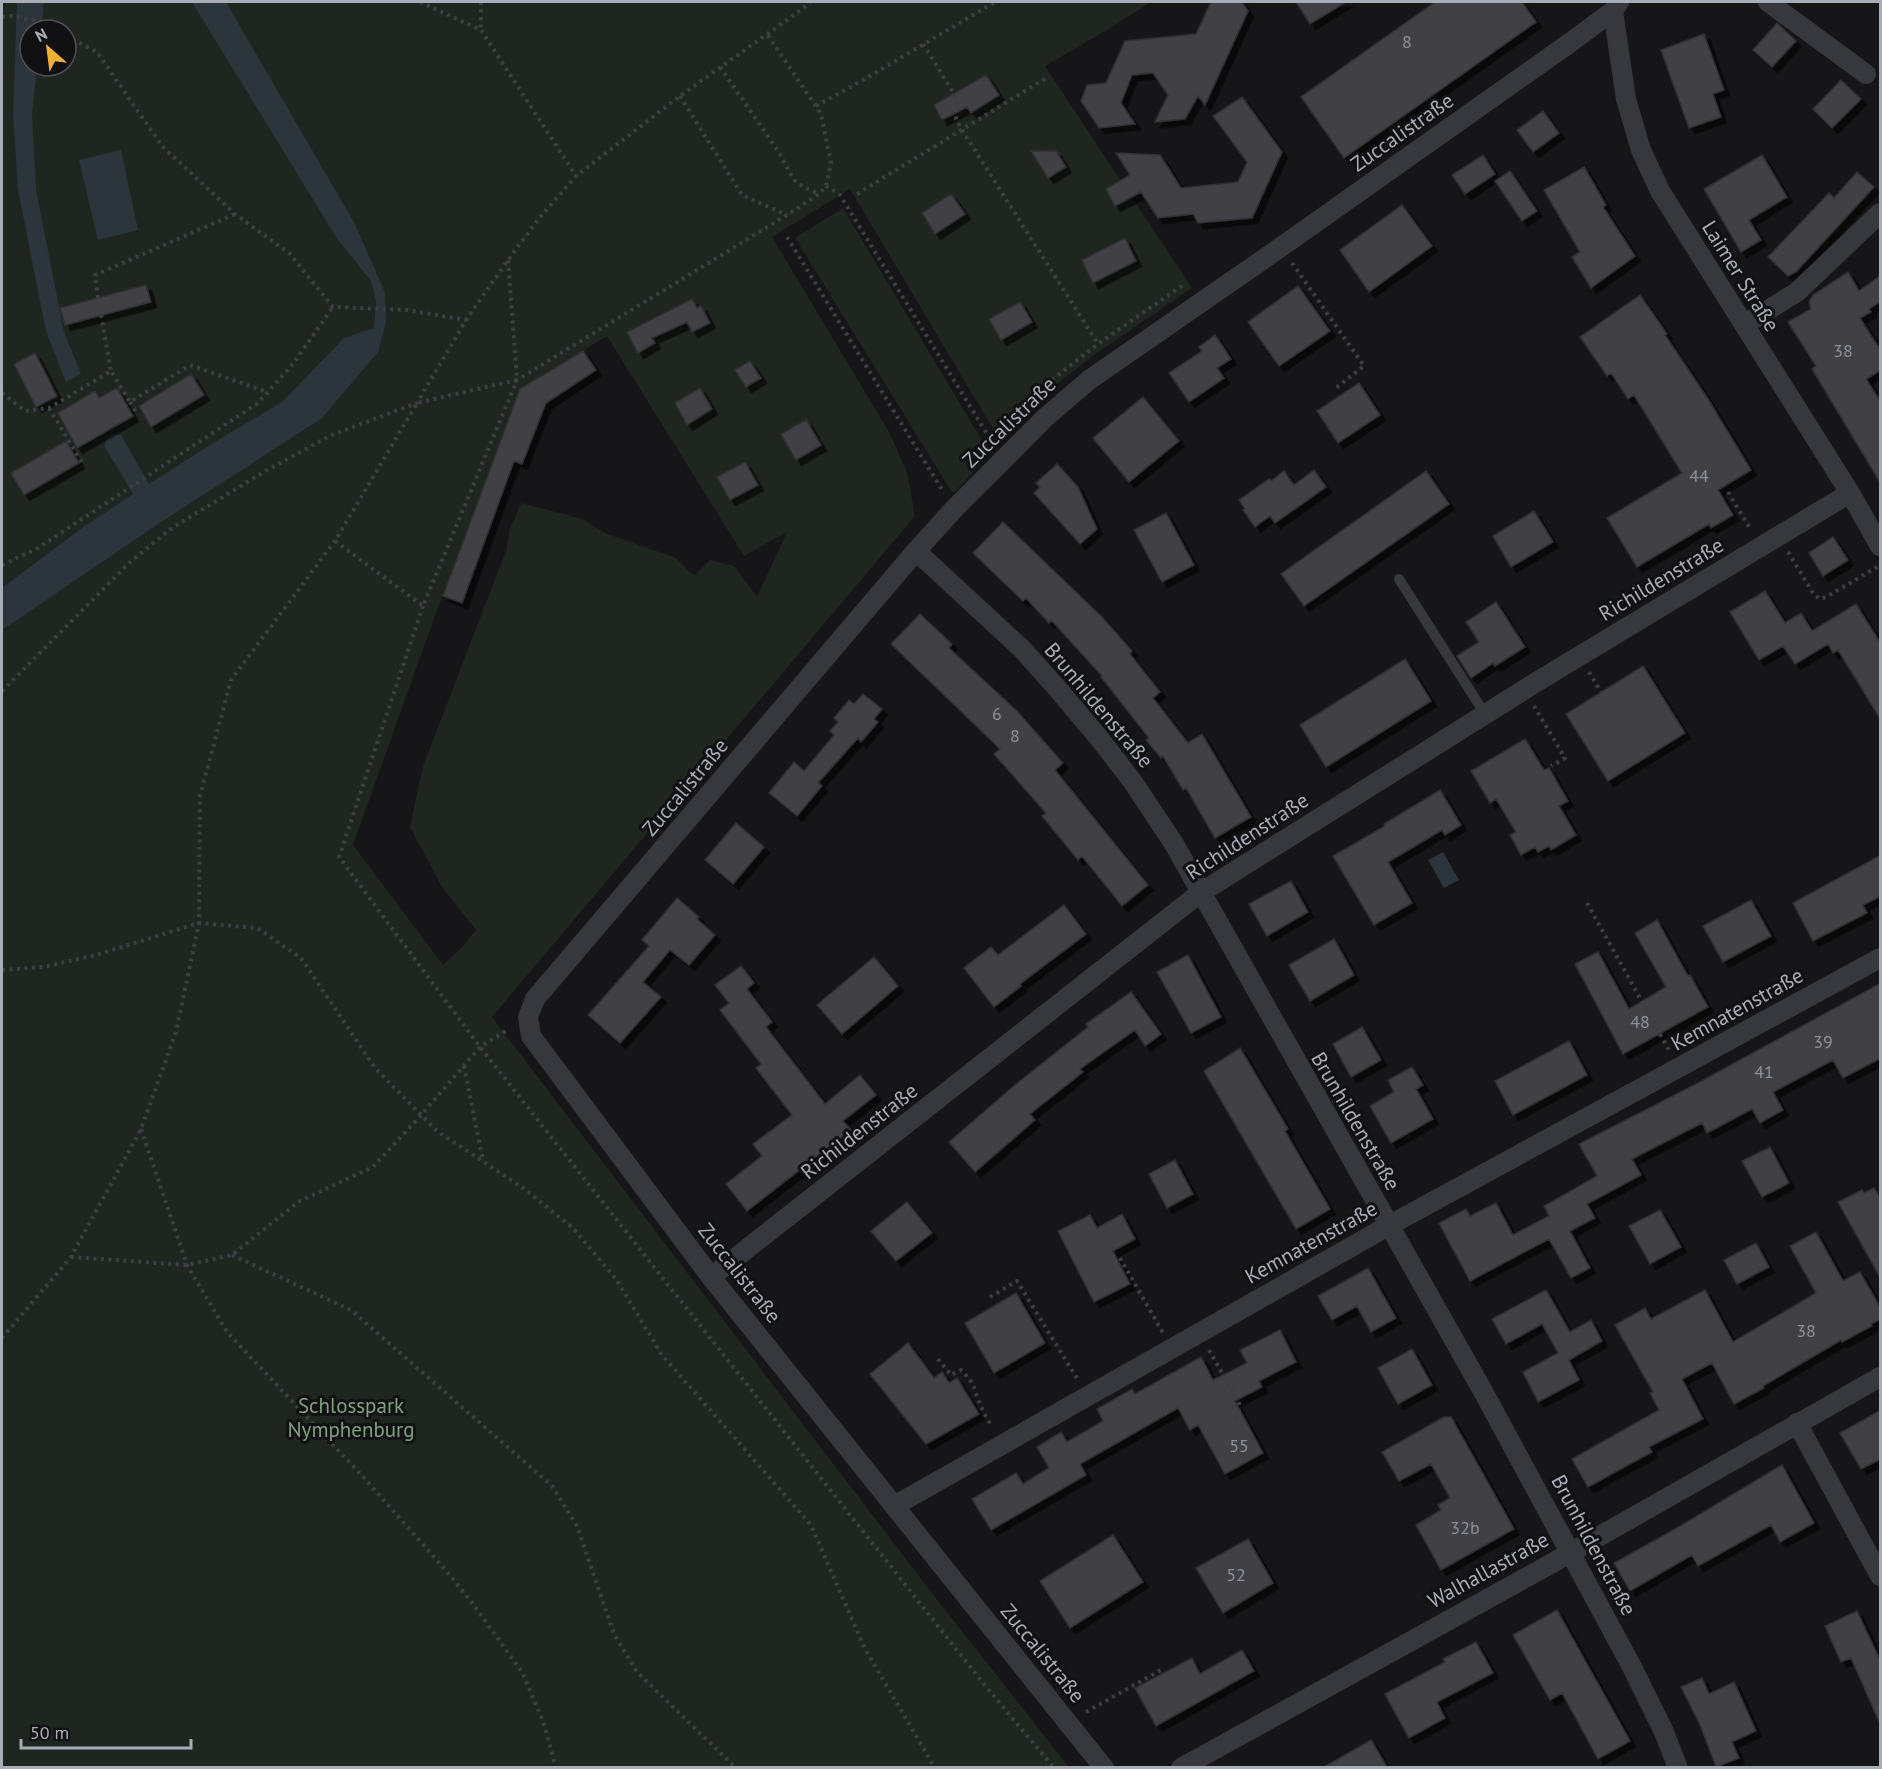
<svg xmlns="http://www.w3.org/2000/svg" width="1882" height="1769" font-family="'PT Sans',sans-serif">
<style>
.green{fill:#1e261f;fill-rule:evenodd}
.water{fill:#2c353c}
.building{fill:#404145;stroke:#303034;stroke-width:1.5;filter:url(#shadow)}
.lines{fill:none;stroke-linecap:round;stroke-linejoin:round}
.path{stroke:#3d3f44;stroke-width:4;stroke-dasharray:3 4.5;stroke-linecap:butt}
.lane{stroke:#37383d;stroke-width:10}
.street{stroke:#37383d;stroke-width:20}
.labels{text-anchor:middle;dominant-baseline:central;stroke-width:6;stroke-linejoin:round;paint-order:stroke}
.number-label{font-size:18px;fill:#8e929b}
.street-label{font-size:21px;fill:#a8adb8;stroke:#111113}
.park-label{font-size:21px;fill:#7fa381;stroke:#111113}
</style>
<defs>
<filter id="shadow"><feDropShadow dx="5.5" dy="5.5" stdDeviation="0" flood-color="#0009"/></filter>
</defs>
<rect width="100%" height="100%" fill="#161618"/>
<path class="green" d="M2,2H1151L1107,30L1045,66L1192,288L1094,355L1040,397L998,437L850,189L772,237L889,432L907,472L915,516L492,1017L935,1597L1069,1767L2,1768ZM30,30H66V66H30ZM607,336L744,556L787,532L757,597L734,566L710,560L694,576L676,558L605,533L582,519L521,503L510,529L506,551L423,766L410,827L442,887L476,930L462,947L443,965L353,845L428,635L520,389Z
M843,208L990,454L953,494L795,238Z"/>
<path class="water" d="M17,2H44L41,30H30V66H37L32,114L36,190L64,332L81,374L66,382L46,331L18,190L13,114Z
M192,2H226L355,224L385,293L386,323L378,352L322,418L158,524L2,630V588L82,528L133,494L105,447L106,438L112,434L121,435L149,484L213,443L282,402L344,338L374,328L376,301L371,281L336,237Z
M121,150L138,230L98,240L79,160Z
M1443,852L1459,880L1444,888L1428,860Z"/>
<path class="building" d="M1211,2H1242L1248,11L1205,105L1198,96L1185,119L1155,122L1168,95L1153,73L1132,75L1121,103L1135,124L1099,128L1081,101L1087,85L1106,83L1125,41L1196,34Z
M1296,2H1346L1310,24Z
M1435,2H1522L1536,22L1344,158L1301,97Z
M1777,23L1796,41L1772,67L1753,50Z
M1704,34L1724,90L1713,94L1721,117L1689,128L1661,50Z
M986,75L999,95L971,113L967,107L942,120L934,105Z
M1841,80L1861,99L1832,128L1813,109Z
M1242,97L1282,152L1252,218L1198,223L1193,214L1158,218L1141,192L1115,206L1106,189L1130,175L1116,153L1160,155L1181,188L1238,182L1247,162L1213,116Z
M1543,111L1559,133L1533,152L1517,130Z
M1031,151H1056L1066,167L1048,178Z
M1483,155L1495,174L1465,194L1452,175Z
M1762,155L1787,197L1749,220L1761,240L1741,252L1704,189Z
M1584,167L1606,205L1603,207L1635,256L1591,288L1572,257L1580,252L1544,190Z
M1510,171L1537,211L1522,221L1495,181Z
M1857,172L1874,187L1796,272L1788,276L1768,257L1829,193L1834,198Z
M951,194L965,214L935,234L922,213Z
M1402,205L1432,246L1369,292L1340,250Z
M1125,238L1136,261L1093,283L1082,260Z
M1848,272L1859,291L1881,275V301L1869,309L1871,312L1860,318L1881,351V370L1866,379L1881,402V484L1812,369L1816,366L1788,322L1811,309L1809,302L1813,295Z
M146,285L151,302L65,325L60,308Z
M1298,286L1330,331L1279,366L1248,322Z
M1640,295L1667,334L1665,335L1708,399L1751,470L1718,490L1733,515L1711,528L1709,524L1637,567L1607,518L1682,473L1634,395L1628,399L1611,373L1607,376L1580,337Z
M692,299L697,308L701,306L710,323L692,332L687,322L652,338L655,343L638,353L627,332Z
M1020,302L1032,322L1001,340L989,319Z
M1215,335L1231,359L1217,368L1224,378L1189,402L1169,373L1202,351L1199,347Z
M583,351L596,370L546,403L522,464L514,461L462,603L443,596L520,389Z
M35,353L57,396L36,407L14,364Z
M750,361L761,378L746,387L735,370Z
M191,374L204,395L151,427L139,406Z
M1359,383L1380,415L1338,443L1317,411Z
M117,388L133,416L77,448L58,413L95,391L99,398Z
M700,388L712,409L687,425L675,403Z
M1143,397L1179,441L1129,482L1093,438Z
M806,420L821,445L796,460L781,434Z
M66,441L79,463L24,495L11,473Z
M745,462L758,485L730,500L717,477Z
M1057,464L1078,487L1097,529L1080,544L1034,493L1040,487L1036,483Z
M1314,470L1326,487L1275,523L1270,516L1255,527L1243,510L1245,509L1239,500L1269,479L1271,481L1284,471L1294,485Z
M1426,471L1449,504L1304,606L1281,574Z
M1534,511L1553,542L1511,567L1493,536Z
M1166,513L1194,565L1162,582L1134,530Z
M1003,522L1102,617L1132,651L1130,654L1160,692L1153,698L1188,743L1202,734L1251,817L1215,838L1186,788L1183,790L1163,756L1161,758L1146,740L1149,738L1101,677L1102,676L1051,620L1049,623L1026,598L1023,601L973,553Z
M1833,537L1848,560L1823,576L1809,553Z
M1765,591L1785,623L1801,613L1812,631L1856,604L1881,644V720L1838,650L1833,653L1828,644L1795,664L1783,646L1759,660L1730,612Z
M1496,602L1525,647L1495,666L1493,663L1471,678L1457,656L1479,642L1466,622Z
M920,614L952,644L949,648L1018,712L1063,763L1055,770L1148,885L1122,906L1082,856L1078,860L1042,816L1046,813L994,754L1000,749L891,644Z
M1405,659L1431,701L1326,767L1300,725Z
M1643,666L1685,733L1608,781L1566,714Z
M863,694L882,709L874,719L878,722L861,742L858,738L818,783L822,786L797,816L769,793L794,762L804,771L834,735L830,731L838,722L834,718L849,700L854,704Z
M1525,739L1544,770L1549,768L1568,801L1559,806L1576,835L1551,850L1549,846L1538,852L1535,847L1521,855L1510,835L1516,832L1496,799L1490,803L1471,771Z
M1440,790L1461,825L1445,835L1442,830L1388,862L1412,903L1374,925L1333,856L1385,826L1384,824Z
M736,823L764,847L733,884L705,860Z
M1881,855V896L1863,905L1867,913L1813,941L1793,903Z
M1291,881L1308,912L1267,936L1249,904Z
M677,898L699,917L697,919L715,935L689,965L670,950L643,982L661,997L620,1043L588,1015L649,946L642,940Z
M1751,900L1771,936L1723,962L1703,926Z
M1064,905L1086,934L1020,984L1021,986L994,1007L964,968L991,947L998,955Z
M1657,920L1688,976L1690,975L1708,1007L1623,1054L1575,964L1598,952L1629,1009L1666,987L1635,933Z
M1334,939L1354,975L1310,1001L1289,965Z
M1188,955L1221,1017L1191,1033L1157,972Z
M874,957L898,986L842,1034L817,1005Z
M741,966L754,983L747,989L772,1022L766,1027L825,1104L860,1075L876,1095L843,1121L851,1130L747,1211L726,1184L762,1156L753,1144L792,1115L756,1068L761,1064L720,1010L729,1003L715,985Z
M1881,983V1058L1843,1078L1833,1060L1773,1092L1783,1110L1760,1123L1752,1109L1707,1133L1702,1123L1632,1159L1641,1175L1587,1204L1595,1218L1570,1231L1590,1268L1571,1278L1549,1239L1470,1281L1439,1223L1466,1209L1470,1216L1496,1203L1513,1235L1549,1216L1544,1206L1597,1176L1579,1144L1698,1083Z
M1131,992L1161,1034L1145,1046L1135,1030L1080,1069L1083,1072L1030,1114L1035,1120L975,1172L949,1142L1015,1085L1088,1027L1086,1024Z
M1362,1027L1381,1060L1351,1077L1333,1044Z
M1569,1041L1587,1075L1513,1115L1495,1081Z
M1240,1048L1288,1129L1285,1131L1330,1209L1296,1229L1204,1071Z
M1412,1067L1423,1085L1416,1089L1433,1119L1391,1143L1370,1106L1394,1092L1388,1080Z
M1770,1147L1789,1183L1762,1197L1742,1161Z
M1175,1160L1193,1194L1167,1208L1149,1174Z
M1874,1188L1881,1199V1279L1838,1202L1862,1190L1864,1193Z
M907,1202L932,1233L896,1261L871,1231Z
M1660,1210L1681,1247L1650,1264L1629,1226Z
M1122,1214L1135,1239L1113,1251L1130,1284L1094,1302L1058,1231L1090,1215L1097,1228Z
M1816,1232L1843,1281L1860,1272L1881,1309V1319L1871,1324L1872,1326L1842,1342L1841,1340L1763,1386L1764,1388L1734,1404L1712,1363L1682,1379L1703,1419L1649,1447L1652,1452L1588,1487L1572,1459L1659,1410L1650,1393L1653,1392L1615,1325L1645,1308L1651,1319L1705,1290L1733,1342L1816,1293L1790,1246Z
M1756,1243L1769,1267L1737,1284L1724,1260Z
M1368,1268L1396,1318L1371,1332L1357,1306L1332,1320L1318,1296Z
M1546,1290L1570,1332L1591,1320L1602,1341L1569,1360L1579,1380L1538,1402L1523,1372L1558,1353L1542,1324L1506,1344L1492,1319Z
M1016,1293L1045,1343L994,1373L965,1323Z
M1280,1330L1296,1362L1259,1381L1262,1387L1235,1401L1263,1453L1225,1474L1198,1425L1190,1430L1178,1408L1080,1464L1086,1475L991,1530L972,1499L1016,1473L1023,1484L1049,1468L1037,1447L1061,1432L1067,1442L1103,1421L1097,1409L1132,1389L1135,1394L1201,1357L1213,1380L1247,1363L1240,1350Z
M908,1343L934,1378L942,1372L949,1383L957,1378L979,1414L926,1444L870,1374Z
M1412,1349L1432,1385L1398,1404L1378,1368Z
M1881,1410V1459L1861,1469L1840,1433Z
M1444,1417H1451L1514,1529L1441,1570L1416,1525L1441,1510L1438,1505L1450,1498L1431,1464L1399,1481L1382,1452Z
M1782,1465L1814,1523L1780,1542L1771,1525L1698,1566L1692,1555L1630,1591L1614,1563L1677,1528Z
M1113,1535L1143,1582L1070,1628L1040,1581Z
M1248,1539L1273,1583L1223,1613L1196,1568Z
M1557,1610L1630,1741L1598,1759L1562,1693L1550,1700L1513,1635Z
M1857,1611L1881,1662V1726L1851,1658L1841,1662L1825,1626Z
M1476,1642L1493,1673L1437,1702L1445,1718L1409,1738L1385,1694L1445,1662L1443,1659Z
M1242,1650L1254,1671L1156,1726L1135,1688L1192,1658L1200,1674Z
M1702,1678L1709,1694L1734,1682L1756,1731L1732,1742L1739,1758L1716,1767L1701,1727L1681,1687Z
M1371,1740L1387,1767H1324Z"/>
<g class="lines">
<path class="path" d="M420,2L481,30L576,176
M481,2V29
M2,17L11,16L45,22L56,30
M66,36L97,52L162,146L235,214L290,254L333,307L407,310L466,320
M923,44L958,100L956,119L962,130L1098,344
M720,67L778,151L794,180L805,188L819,194
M680,96L742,195L787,215
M816,106L863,80L995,2
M826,186L840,195L992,442
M857,194L1046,78
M787,237L944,493
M1292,263L1364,366L1336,388
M98,298L95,275L235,214
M101,315L111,371
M2,393L25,411L49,408L111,371L130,402L190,365L267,392
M130,402L138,415
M49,408L83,464
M1001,424L1049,382L1098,344L1183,285
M1728,492L1751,530
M335,541L423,606L517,380L787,215L819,194L826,186L831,163L821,114L767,34
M1788,552L1813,593L1820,599L1826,597L1879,566
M2,565L38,548L258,403L293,364L333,307
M423,606L339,857L480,1047L983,1683L1054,1768
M1589,672L1601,692
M2,691L129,563L172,528L267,470L332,435L417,403L466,320L508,260L540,217L576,176L680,96L801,10L810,2
M1534,706L1565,758L1551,766
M1587,903L1670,1052
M2,970L43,967L96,955L199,923L257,928L301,958L375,1068L437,1131L523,1188L573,1228L616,1279L662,1355L811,1525L865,1649L935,1768
M464,1066L483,1161
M141,1129L187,1265L227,1332L365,1479L442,1566L470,1600L522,1672L543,1721L556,1768
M232,1255L351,1310L552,1486L577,1526L614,1634L637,1672L736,1768
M71,1257L187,1265L232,1255L298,1202L373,1167L422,1114L480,1047L509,1029
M1120,1258L1163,1333
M990,1297L1017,1281L1078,1380
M2,1338L71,1257L141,1129L176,1032L199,923L200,796L231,680L335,541L417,403L517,380L508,260
M1209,1350L1240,1405L1236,1422
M938,1359L951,1375L961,1370C977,1386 972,1386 980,1404C983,1412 988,1420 992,1427
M1086,1712L1161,1670"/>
<path class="lane" d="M1399,579L1485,714"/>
<path class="street" d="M1768,2L1866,74
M1613,11L1626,99L1641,150L1660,191L1850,493L1880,546
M1744,325L1797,292L1880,213
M916,551L1022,649L1056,687L1099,738L1133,782L1174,844L1484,1393L1632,1667L1664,1732L1678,1768
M711,1277L1200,893L1543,678L1850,493
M1797,1423L1880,1576
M894,1506L1388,1226L1880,958
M1104,1768L711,1277L531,1036L528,1017L535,999L916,551L954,509L1046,417L1089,380L1281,247L1564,47L1613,11L1619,2
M1181,1768L1547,1566L1880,1377"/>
</g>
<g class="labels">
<g class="number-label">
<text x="1407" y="41">8</text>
<text x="1843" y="350">38</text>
<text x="1699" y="475">44</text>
<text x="997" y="713">6</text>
<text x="1015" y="735">8</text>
<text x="1640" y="1021">48</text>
<text x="1823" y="1041">39</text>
<text x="1764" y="1071">41</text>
<text x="1806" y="1330">38</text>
<text x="1239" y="1445">55</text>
<text x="1465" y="1527">32b</text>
<text x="1236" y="1574">52</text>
</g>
<g class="street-label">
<text transform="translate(1402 132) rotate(-35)">Zuccalistraße</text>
<text transform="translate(1741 276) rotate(58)">Laimer Straße</text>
<text transform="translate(1009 422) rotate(-44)">Zuccalistraße</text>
<text transform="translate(1661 579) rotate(-31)">Richildenstraße</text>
<text transform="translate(1099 705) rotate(50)">Brunhildenstraße</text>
<text transform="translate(685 787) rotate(-50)">Zuccalistraße</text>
<text transform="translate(1247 836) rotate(-33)">Richildenstraße</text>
<text transform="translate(1737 1009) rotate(-29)">Kemnatenstraße</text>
<text transform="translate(1356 1121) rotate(60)">Brunhildenstraße</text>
<text transform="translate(859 1131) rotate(-38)">Richildenstraße</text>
<text transform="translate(1311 1242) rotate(-29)">Kemnatenstraße</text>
<text transform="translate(740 1273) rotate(52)">Zuccalistraße</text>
<text transform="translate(1594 1545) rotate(62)">Brunhildenstraße</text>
<text transform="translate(1488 1570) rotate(-29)">Walhallastraße</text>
<text transform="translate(1043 1653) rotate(51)">Zuccalistraße</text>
</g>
<g class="park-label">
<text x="351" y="1405">Schlosspark<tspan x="351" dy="24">Nymphenburg</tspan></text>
</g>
</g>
<rect width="1882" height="1769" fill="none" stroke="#a8adb8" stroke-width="6"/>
<g transform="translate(48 48) rotate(332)"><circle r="28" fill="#111113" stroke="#4d4f55" stroke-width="1.5"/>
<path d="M0-4.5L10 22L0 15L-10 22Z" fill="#f2b134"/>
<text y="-9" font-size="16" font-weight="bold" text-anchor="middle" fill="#a8adb8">N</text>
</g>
<path d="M21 1739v9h170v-9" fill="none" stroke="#a8adb8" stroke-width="3"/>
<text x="30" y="1739" font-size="18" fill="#a8adb8" stroke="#111113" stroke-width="4.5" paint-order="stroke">50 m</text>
</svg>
